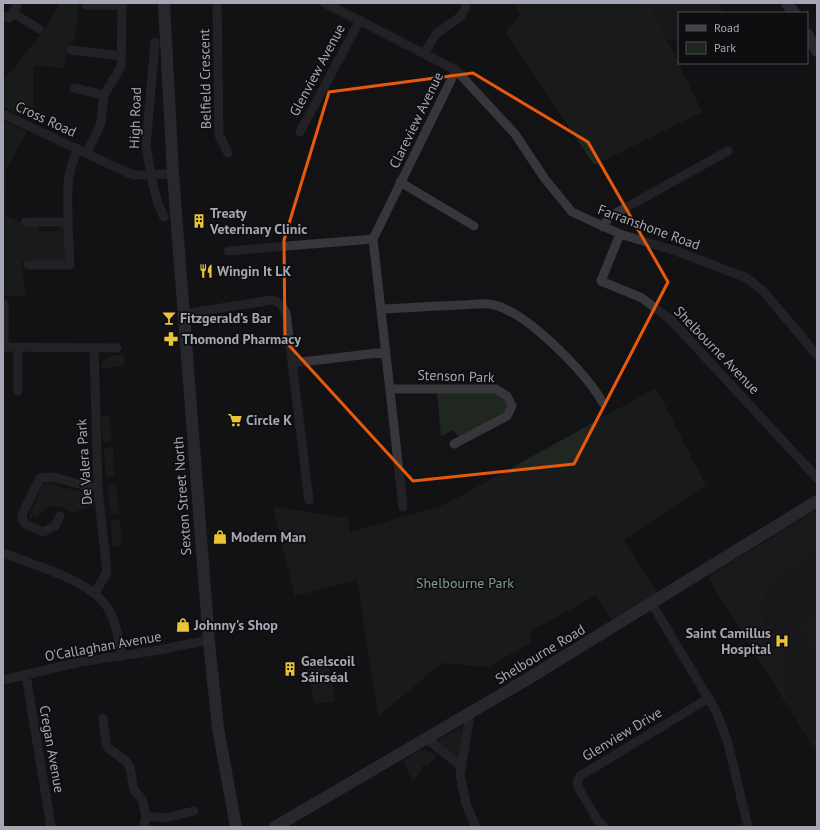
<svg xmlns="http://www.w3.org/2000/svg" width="820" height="830" font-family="'PT Sans',sans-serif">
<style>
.built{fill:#201f22}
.green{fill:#202721}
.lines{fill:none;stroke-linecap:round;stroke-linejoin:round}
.street{stroke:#36363b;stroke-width:9}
.secondary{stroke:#424349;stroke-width:12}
.marked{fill:none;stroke:#e8590c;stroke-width:3;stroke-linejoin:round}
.labels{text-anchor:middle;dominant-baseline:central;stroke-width:3.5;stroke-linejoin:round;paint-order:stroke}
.street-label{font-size:14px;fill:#a5a8b4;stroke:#0e0e10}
.poi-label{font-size:14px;font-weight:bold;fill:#a5a8b4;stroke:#0e0e10;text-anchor:start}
.park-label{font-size:14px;fill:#7d9f84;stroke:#0e0e10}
</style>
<rect width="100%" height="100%" fill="#131315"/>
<path class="built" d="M649,3H719L723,12L679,13V37L671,41L667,40Z
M817,509V754L708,576Z"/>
<path class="green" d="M60,3H79L75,40L68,44L64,68L33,66V109L21,115L3,107V81L43,32Z
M515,3H649L702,112L594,165L506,32L520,15Z
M3,121L27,132L6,169L5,216L29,225L39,226V231H58L59,227H65L66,261H22L25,296H3Z
M124,354V366L101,368C102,356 114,356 124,354Z
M656,388L706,486L624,540L657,592L611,620L596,595L531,631L530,643L488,667L442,663L378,716L357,580L295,596L273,507L348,518L350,532L434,508L446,504Z
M437,393H493L503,397L507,406L504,412L462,435L458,436L453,430L441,436Z
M104,416H109L112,441L103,443L101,419Z
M113,447L114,476L106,477L104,448Z
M46,483L93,495L94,505L72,513C60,504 45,502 37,518L32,516L30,520L29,516L42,486Z
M116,484L119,513L111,514L107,485Z
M817,510V552L772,580L759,609L772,643L785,645L786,703L709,579Z
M120,520L122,546L113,547L111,521Z
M817,614V652L816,653L797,626Z
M328,660L335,701L314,704L307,663Z
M462,727L460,754L456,758L437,741Z
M420,750H426L437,755L428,766L423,765L419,775L412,780L403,761Z"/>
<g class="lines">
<path class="street" d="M217,3L219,135L228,153
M325,3L456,70L515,134L545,179L572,212L620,234L676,251L747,278L763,291L817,355
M86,5H122L121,67L104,95L101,123L87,152
M13,13L18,3
M3,16L9,18L13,13L39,29
M155,42L146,146L152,181L158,204L164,217
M71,50L122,56
M424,54L436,34L460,17L466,7L465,3
M74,88L104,95
M3,114L126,172L134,175L173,174
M300,132L360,20
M400,182L474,226
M26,222H68L70,265H28
M68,222C68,194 65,175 78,149
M603,227L609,217L728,151
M620,234L601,281L642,298L671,320L817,478
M228,251L373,239
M4,304V347
M381,309C408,308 434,306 461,305C471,305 484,302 494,305C528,313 586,373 603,403
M184,314L272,300C279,301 283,306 286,313L309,500
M3,347L117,348
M94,348L98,489L107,572L95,593
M293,363L386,352
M390,389H496L507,396L512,406L507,416L454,444
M18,391V347
M403,507L373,239L456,70
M60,516L55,526L43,532L24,523L22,515L40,478L53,477L98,489
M3,553C35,566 94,580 110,612C117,625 119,642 122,656
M652,604L717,713L728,743L748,827
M26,675L51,827
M3,680L80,662L159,650L208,640
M470,714L460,775L466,804L476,827
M103,718L106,744L109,749L126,761L130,767L134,790L142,799L146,816L144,827
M424,740L432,743L461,766
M146,816L165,818L194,811
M604,827L598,821L578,787L577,781L580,776L709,698"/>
<path class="secondary" d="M164,3L173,174L209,642L218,728L236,827
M787,3L794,13
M807,34L817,51
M275,827L526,680L817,501"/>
</g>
<path d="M0 0H820V830H0ZM473,73L588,142L668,282L574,464L413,481L285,341L284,240L329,92Z" fill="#131315" fill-opacity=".55" fill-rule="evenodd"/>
<path class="marked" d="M473,73L588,142L668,282L574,464L413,481L285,341L284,240L329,92Z"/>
<defs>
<symbol id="building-bare" viewBox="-9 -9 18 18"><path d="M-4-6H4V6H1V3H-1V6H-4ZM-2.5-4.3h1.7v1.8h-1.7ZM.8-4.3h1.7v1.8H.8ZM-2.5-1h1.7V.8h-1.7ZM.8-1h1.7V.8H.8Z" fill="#e9c537" stroke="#0e0e10" stroke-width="2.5" paint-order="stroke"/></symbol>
<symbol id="restaurant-bare" viewBox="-9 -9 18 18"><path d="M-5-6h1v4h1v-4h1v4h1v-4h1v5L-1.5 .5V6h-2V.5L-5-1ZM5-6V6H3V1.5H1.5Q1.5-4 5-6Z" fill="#e9c537" stroke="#0e0e10" stroke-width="2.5" paint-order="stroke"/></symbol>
<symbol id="bar-bare" viewBox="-9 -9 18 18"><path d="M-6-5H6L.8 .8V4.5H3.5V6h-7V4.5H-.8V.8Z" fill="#e9c537" stroke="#0e0e10" stroke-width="2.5" paint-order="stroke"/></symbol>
<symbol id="pharmacy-bare" viewBox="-9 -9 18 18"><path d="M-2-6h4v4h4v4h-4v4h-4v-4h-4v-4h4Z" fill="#e9c537" stroke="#0e0e10" stroke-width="2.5" paint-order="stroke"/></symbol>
<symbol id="supermarket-bare" viewBox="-9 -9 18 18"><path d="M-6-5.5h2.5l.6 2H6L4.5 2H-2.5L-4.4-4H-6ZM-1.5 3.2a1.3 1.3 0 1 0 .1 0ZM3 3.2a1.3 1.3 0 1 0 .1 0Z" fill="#e9c537" stroke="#0e0e10" stroke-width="2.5" paint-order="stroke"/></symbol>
<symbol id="shop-bare" viewBox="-9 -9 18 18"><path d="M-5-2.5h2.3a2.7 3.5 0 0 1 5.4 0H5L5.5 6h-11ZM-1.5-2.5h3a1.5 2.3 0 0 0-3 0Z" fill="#e9c537" stroke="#0e0e10" stroke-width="2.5" paint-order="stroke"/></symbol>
<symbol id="hospital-bare" viewBox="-9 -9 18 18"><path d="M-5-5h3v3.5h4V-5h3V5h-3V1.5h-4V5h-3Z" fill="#e9c537" stroke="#0e0e10" stroke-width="2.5" paint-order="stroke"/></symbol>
</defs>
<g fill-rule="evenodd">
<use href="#building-bare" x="189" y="211" width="20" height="20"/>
<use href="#restaurant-bare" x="196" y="261" width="20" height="20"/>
<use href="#bar-bare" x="159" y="308" width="20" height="20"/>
<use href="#pharmacy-bare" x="161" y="329" width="20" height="20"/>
<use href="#supermarket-bare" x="225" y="410" width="20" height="20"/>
<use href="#shop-bare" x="210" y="527" width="20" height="20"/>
<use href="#shop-bare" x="173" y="615" width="20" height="20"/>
<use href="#hospital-bare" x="772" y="631" width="20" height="20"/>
<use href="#building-bare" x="280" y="659" width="20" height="20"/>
</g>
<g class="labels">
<g class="street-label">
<text transform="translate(317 70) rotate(-62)">Glenview Avenue</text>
<text transform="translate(205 79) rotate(-91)">Belfield Crescent</text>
<text transform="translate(135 118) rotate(-88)">High Road</text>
<text transform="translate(46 119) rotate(25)">Cross Road</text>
<text transform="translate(416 120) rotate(-64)">Clareview Avenue</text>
<text transform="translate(649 227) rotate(20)">Farranshone Road</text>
<text transform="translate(717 350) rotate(46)">Shelbourne Avenue</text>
<text transform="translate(456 376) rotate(2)">Stenson Park</text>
<text transform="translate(84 462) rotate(-94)">De Valera Park</text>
<text transform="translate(182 496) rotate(-94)">Sexton Street North</text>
<text transform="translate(103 646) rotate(-10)">O'Callaghan Avenue</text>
<text transform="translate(540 654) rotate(-31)">Shelbourne Road</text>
<text transform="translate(622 734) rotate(-31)">Glenview Drive</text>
<text transform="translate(52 749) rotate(80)">Cregan Avenue</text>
</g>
<g class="poi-label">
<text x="210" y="213">Treaty<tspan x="210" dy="16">Veterinary Clinic</tspan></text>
<text x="217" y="271">Wingin It LK</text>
<text x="180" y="318">Fitzgerald’s Bar</text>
<text x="182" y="339">Thomond Pharmacy</text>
<text x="246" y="420">Circle K</text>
<text x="231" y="537">Modern Man</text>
<text x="194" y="625">Johnny's Shop</text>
<text x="771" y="633" text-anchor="end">Saint Camillus<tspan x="771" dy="16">Hospital</tspan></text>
<text x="301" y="661">Gaelscoil<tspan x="301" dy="16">Sáirséal</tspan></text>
</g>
<g class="park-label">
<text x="465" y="583">Shelbourne Park</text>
</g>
</g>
<rect width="820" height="830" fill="none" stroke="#a5a8b4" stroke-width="8"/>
<rect x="678" y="12" width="130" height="52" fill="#0e0e10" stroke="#4a4c52"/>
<rect x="686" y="25" width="20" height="6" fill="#424349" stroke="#4a4c52"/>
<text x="714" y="32" font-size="12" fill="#a5a8b4">Road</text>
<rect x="686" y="42" width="20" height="12" fill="#202721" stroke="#4a4c52"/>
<text x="714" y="52" font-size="12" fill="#a5a8b4">Park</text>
</svg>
